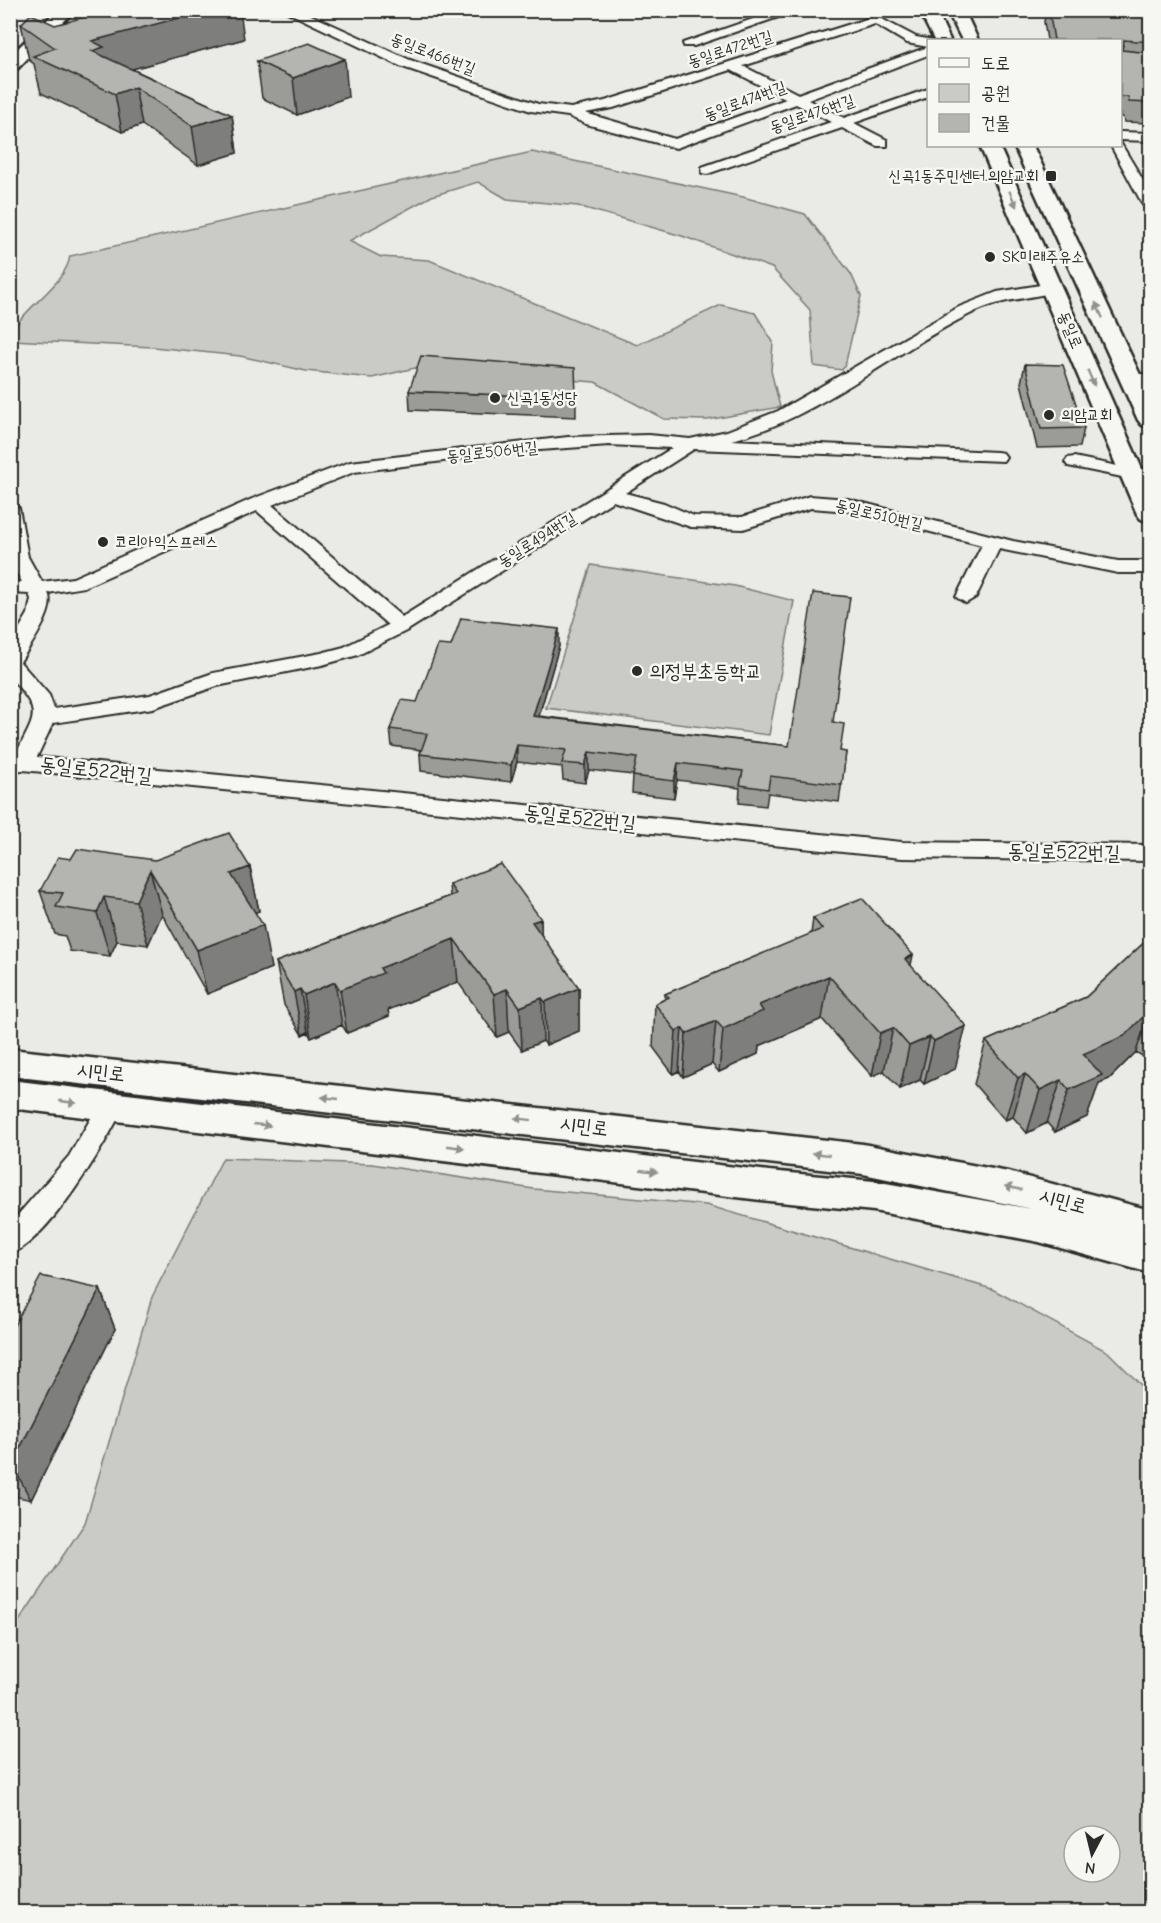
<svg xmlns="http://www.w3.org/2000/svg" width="1161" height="1923" font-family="'Comic Neue','Poor Story',sans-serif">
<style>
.green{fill:#cacac7;stroke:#7a7a79;stroke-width:1.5;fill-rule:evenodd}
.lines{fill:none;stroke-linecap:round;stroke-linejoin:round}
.street-casing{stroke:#2b2b2b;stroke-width:4}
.secondary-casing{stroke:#2b2b2b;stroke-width:5}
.street{fill:#f6f6f2;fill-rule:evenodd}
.secondary{fill:#f6f6f2;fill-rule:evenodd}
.wall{fill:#9b9b98;stroke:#2b2b2b;stroke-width:1.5}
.shaded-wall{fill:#7e7e7c;stroke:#2b2b2b;stroke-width:1.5}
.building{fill:#b4b4b1;stroke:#2b2b2b;stroke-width:1.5}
.oneway{fill:#90908e}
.poi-dot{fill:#2b2b2b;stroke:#f6f6f2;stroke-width:2}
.labels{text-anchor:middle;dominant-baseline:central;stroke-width:5;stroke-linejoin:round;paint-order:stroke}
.far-street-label{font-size:16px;fill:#2b2b2b;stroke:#f6f6f2}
.far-poi-label{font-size:16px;fill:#2b2b2b;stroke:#f6f6f2;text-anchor:start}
.poi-label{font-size:20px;fill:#2b2b2b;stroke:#f6f6f2;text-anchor:start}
.street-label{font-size:20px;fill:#2b2b2b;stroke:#f6f6f2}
</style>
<rect width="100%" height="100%" fill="#eaeae6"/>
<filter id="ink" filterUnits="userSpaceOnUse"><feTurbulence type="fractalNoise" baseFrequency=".0167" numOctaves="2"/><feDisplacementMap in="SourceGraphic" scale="12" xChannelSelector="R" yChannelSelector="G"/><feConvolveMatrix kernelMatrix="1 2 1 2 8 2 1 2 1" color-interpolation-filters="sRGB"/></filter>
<g filter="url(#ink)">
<path class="green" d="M532,152L743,197L805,214L851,274L861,296L845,366L842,370L814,366L810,310L772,268L682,236L578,206L507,199L478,182L432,196L349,241L381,257L429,260L637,345L721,305L755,313L773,342L771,371L780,407L707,420L664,419L595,382L415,368L372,378L306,371L240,356L153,347L11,340C13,312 65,289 70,256Z
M591,565L735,586L794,601L769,735L546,708Z
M223,1158L372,1164L534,1189L706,1205L992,1289L1108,1352L1150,1394V1912H11V1633L85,1523L152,1297ZM1074,1836H1110V1872H1074Z"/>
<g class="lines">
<defs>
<path id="street" d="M283,10H300L410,60L538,104L571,108L605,101L876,16L916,37L933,40H928V47L907,43L875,24L743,66L798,94L928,47V55L808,100L844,118L928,89V97L854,123L887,140V146H877L842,128L707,174L702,173V167L831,122L796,104L676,148L586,124L568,116L531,111L400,66ZM731,70L786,99L675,139L585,113L613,108Z
M779,10H799L694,46H684L683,43Z
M1120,132L1150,133V141L1120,140Z
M1120,142L1150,192V209L1143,205L1111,146H1120Z
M1053,283L1061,288L1059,291C1028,299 999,299 970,314C893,352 815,420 731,440L997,452L1003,453L1006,457L1003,461L694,449L625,493L664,503L694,516L742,517L810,496L848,499L1013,541L1118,561H1150V573H1118L999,549L976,597L966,603L956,597L982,545L848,511L811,508L743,529L691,527L613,501L408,630L358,655L322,665L217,686L153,708L53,723L37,757L902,842L1150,845V861L902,858L23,770L10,771V757L15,756C36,714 43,714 10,677V644L28,614L31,599L29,594L10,593V581L22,582L10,561V503L19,508L28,557L42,582L73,578L252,499L350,462L568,437L649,435L690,439L727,431L778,411L959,307L997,292ZM609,445L672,448L402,617L272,505L354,472L526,451ZM257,511L388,625L344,647L321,653L213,673L150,695L54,709L49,695L20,662C29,647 57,610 48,593L84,587Z
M1131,374H1150V384L1125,383L1123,379Z
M1074,457L1132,469H1150V479H1132L1068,466L1065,462L1068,458Z
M110,1098L119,1101L123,1108C106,1144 47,1242 10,1254V1224L69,1156L101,1101Z"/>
<path id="secondary" d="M57,10H75L16,70L10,71V56Z
M919,10H936L950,40H934Z
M947,10H964L978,40H962Z
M980,146H999L1150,487V522L1141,519L1137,514Z
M1014,146H1033L1150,396V427L1142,425L1138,420Z
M10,1049L863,1144L1008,1172L1150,1210V1273L1039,1242L874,1211L769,1201L10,1108V1080L769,1171L874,1181L1032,1209L863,1174L10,1076Z"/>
</defs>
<use href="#street" class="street-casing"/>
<use href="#secondary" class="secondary-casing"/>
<use href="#street" class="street"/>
<use href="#secondary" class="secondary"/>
</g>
<path class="wall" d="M1046,10H1150V123L1124,122L1123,117H1120V40H1047L1044,22Z
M21,24L55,25L244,39L132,69L232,115L237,153L198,165L142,125L122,132L41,93L34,64L29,60Z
M257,61L348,97L297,115L262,98Z
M1025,364L1084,428L1080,447L1037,448L1021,383Z
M409,391L576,398V417L410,410Z
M451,646H559L539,716L789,746L833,722L840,751L846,752L839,802L768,793L766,806L739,803L740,788L677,780L674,798L632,793L633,775L589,770L585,783L563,780L562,767L517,762L511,782L421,771L420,754L421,750L392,746L390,729L417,702Z
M71,859L155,860L250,867L259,911L255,912L271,968L207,994L162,914L148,945L117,941L110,956L70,951L65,936L55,934L40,891Z
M449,884L541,919V935L579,988V1031L546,1045L543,1041L522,1050L509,1032L497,1037L458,982L388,1010L389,1016L347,1033L342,1025L311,1038L308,1032L302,1035L284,1005L276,962L450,896Z
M813,918L911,966L955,1069L924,1084L920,1080L900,1089L884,1071L872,1076L822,1019L759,1046L758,1054L719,1072L712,1064L683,1077L679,1071L673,1074L653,1047L655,1004L665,999V994L811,934Z
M1150,937V1061L1136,1052L1109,1079L1099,1083L1087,1117L1055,1132L1047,1123L1027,1133L1013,1117L1005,1120L974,1084L986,1041L1086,997Z
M100,1289L115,1329L31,1500L10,1495V1333Z"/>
<path class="shaded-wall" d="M203,10H240L244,39L110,75L92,51V41Z
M345,59L348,97L297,115L293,78Z
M135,87L142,125L122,132L115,94Z
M232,115L237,153L198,165L192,126Z
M559,629V646L534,733L533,716Z
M517,745V762L511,782V765Z
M589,752V770L585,783V765Z
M678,763L677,780L674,798V781Z
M250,867L259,911L240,918L231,874Z
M150,870L162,914L148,945L136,901Z
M104,897L117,941L110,956L97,913Z
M541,919L542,963L532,922Z
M263,925L271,968L207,994L197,950Z
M454,939L458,982L388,1010L389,1016L347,1033L340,990L380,968Z
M913,955L904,999L905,959Z
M829,976L822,1019L759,1046L758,1054L719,1072L723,1029L759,1005Z
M335,982L342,1025L311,1038L304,995Z
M579,988V1031L546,1045L545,1002Z
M300,989L308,1032L302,1035L294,992Z
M507,989L509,1032L497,1037L494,994Z
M542,998L543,1041L522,1050L520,1007Z
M1150,1010L1136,1052L1109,1079L1099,1083L1087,1117L1055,1132L1069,1090L1083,1054Z
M716,1021L712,1064L683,1077L686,1034Z
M966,1026L955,1069L924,1084L934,1041Z
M682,1028L679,1071L673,1074L676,1031Z
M893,1028L884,1071L872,1076L880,1033Z
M930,1037L920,1080L900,1089L909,1046Z
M1025,1074L1013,1117L1005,1120L1018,1078Z
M1061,1080L1047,1123L1027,1133L1040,1090Z
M100,1289L115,1329L31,1500L12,1464Z"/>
<path class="building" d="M111,10H209L92,41L104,47L92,51L232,115L192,126L135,87L115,94L33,56L55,48L21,24L31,14L55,25Z
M1049,10H1150V42L1124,40L1122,50L1150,53V103L1129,102L1128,97H1120V40H1054Z
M309,43L345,59L293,78L257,61Z
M421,356L575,368L576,398L409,391Z
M1025,364L1063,365L1084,428L1041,429Z
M813,593L850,597L833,722L844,724L840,751L846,752L842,785L770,776L768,789L740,785L743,771L678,763L674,781L633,776L637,758L589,752L585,765L562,763L566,750L517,745L511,765L420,754L427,734L390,729L402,700L417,702L438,645L451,646L461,618L559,629L533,716L789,746Z
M229,833L250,867L231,874L263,925L197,950L150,870L136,901L104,897L97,913L56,907L63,893L40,891L58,857L71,859L77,849L155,860Z
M501,864L541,919L532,922L579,988L545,1002L542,998L520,1007L507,989L494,994L454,939L380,968L383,973L340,990L335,982L304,995L300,989L294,992L276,962L456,894L449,884Z
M862,898L913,955L905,959L966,1026L934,1041L930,1037L909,1046L893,1028L880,1033L829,976L759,1005L763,1011L723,1029L716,1021L686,1034L682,1028L676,1031L655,1004L669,997L665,994L822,929L813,918Z
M1150,937V1010L1124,1036L1083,1054L1102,1075L1069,1090L1061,1080L1040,1090L1025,1074L1018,1078L986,1041L1086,997Z
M41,1276L100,1289L12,1464H10V1333Z"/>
<defs><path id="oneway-solid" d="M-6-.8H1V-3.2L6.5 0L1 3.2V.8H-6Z" transform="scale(1.5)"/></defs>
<g class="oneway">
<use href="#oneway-solid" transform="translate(1013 199) rotate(66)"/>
<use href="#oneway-solid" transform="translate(1099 310) rotate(-115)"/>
<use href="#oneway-solid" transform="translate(1091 378) rotate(67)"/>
<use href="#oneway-solid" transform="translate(330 1098) rotate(-174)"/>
<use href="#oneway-solid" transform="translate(68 1102) rotate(8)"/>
<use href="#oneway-solid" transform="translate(523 1119) rotate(-173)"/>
<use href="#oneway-solid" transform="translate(262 1125) rotate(6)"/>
<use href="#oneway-solid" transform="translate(456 1147) rotate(8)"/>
<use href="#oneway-solid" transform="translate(821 1154) rotate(-173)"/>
<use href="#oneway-solid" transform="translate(649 1171) rotate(7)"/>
<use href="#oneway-solid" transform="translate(1013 1188) rotate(-167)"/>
</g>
</g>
<g class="poi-dot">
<rect x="1045" y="170" width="12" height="12" rx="3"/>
<circle cx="990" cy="257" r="6"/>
<circle cx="495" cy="398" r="6"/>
<circle cx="1049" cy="415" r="6"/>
<circle cx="103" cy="542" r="6"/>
<circle cx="637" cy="671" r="6"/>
</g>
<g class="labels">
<g class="far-street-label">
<text transform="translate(730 49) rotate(-18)">동일로472번길</text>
<text transform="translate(433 54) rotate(21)">동일로466번길</text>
<text transform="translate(745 101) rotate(-20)">동일로474번길</text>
<text transform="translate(812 114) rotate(-19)">동일로476번길</text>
<text transform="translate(1070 330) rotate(67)">동일로</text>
<text transform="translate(492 452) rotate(-6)">동일로506번길</text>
<text transform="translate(879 515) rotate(13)">동일로510번길</text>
<text transform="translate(537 540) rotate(-32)">동일로494번길</text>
</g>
<g class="far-poi-label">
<text x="1039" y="176" text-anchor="end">신곡1동주민센터.의암교회</text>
<text x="1002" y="257">SK미래주유소</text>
<text x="507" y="398">신곡1동성당</text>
<text x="1061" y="415">의암교회</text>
<text x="115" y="542">코리아익스프레스</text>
</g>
<g class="poi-label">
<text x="649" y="671">의정부초등학교</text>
</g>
<g class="street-label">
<text transform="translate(96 770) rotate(6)">동일로522번길</text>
<text transform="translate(580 818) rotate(6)">동일로522번길</text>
<text transform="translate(1064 852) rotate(1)">동일로522번길</text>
<text transform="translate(101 1072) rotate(6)">시민로</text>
<text transform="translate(584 1126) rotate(7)">시민로</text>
<text transform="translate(1063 1201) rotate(15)">시민로</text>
</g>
</g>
<rect width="1161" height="1923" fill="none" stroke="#f6f6f2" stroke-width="36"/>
<rect x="18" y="18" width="1125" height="1887" fill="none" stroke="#2b2b2b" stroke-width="2" filter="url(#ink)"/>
<rect x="927" y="39" width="195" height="108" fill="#f6f6f2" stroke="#a5a5a2" stroke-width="1.5"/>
<rect x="939" y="58" width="30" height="9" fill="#f6f6f2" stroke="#a5a5a2" stroke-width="1.5"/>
<text x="981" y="69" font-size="18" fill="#2b2b2b">도로</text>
<rect x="939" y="84" width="30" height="18" fill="#cacac7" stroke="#a5a5a2" stroke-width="1.5"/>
<text x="981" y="99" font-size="18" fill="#2b2b2b">공원</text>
<rect x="939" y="114" width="30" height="18" fill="#b4b4b1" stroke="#a5a5a2" stroke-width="1.5"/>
<text x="981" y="129" font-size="18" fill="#2b2b2b">건물</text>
<g transform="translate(1092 1854) rotate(187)"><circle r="28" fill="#f6f6f2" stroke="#a5a5a2" stroke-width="1.5"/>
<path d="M0-4.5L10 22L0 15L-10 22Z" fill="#2b2b2b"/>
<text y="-9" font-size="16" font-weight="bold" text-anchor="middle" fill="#2b2b2b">N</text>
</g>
</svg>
